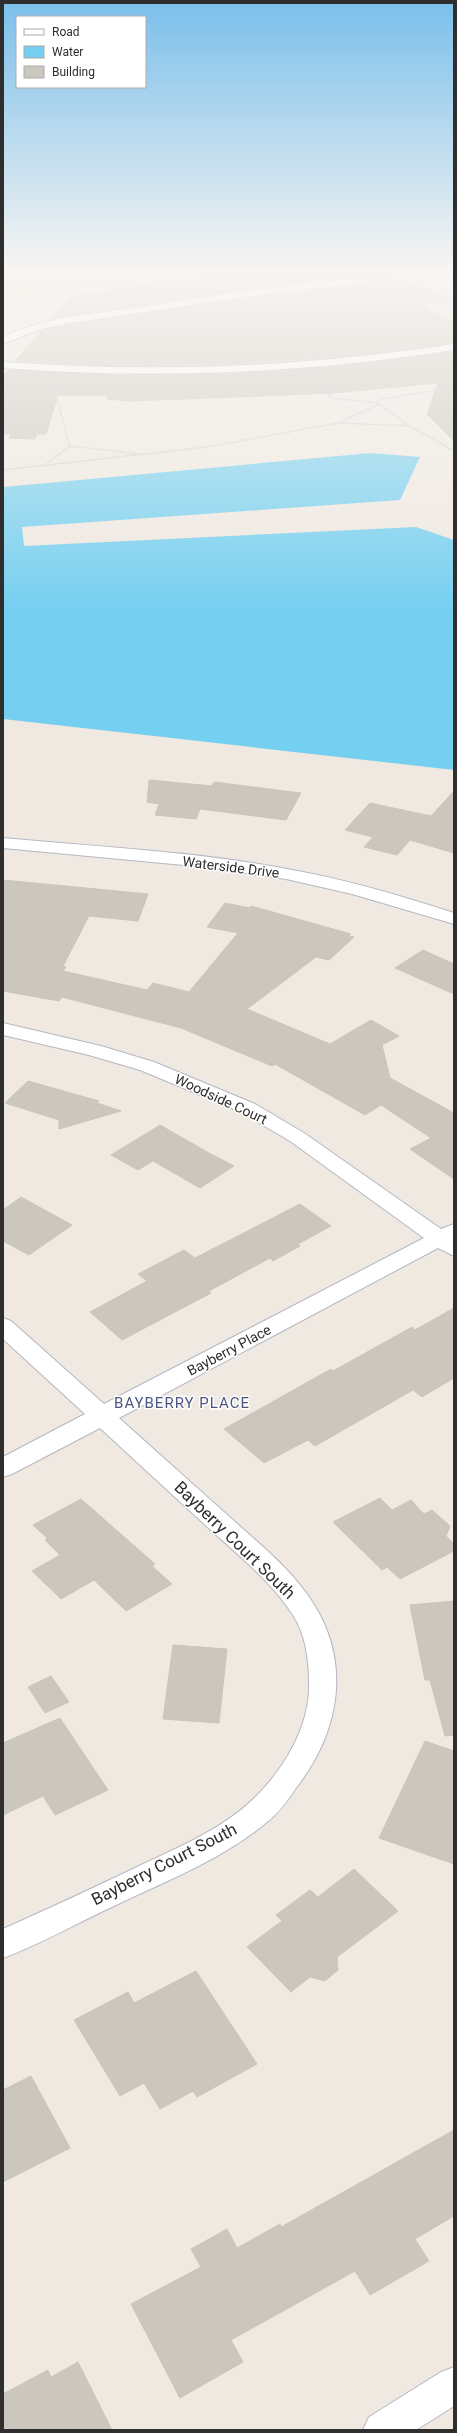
<svg xmlns="http://www.w3.org/2000/svg" width="457" height="2433" font-family="Roboto,sans-serif">
<style>
.education{fill:#f0e6d1}
.water{fill:#75cff0}
.building{fill:#cbc7bf;stroke:#cbc5ba}
.lines{fill:none;stroke-linecap:round;stroke-linejoin:round}
.minor-casing{stroke:#b4b7c1;stroke-width:2}
.path{stroke:#c9c9c9;stroke-width:1.5;stroke-dasharray:1.5 1;stroke-linecap:butt}
.minor{fill:#fff;fill-rule:evenodd}
.labels{text-anchor:middle;dominant-baseline:central;stroke-width:3;stroke-linejoin:round;paint-order:stroke}
.street-label{font-size:14px;fill:#2e2e2e;stroke:#fff}
.neighbourhood-label{font-size:15px;letter-spacing:1px;fill:#4d5680;stroke:#fff}
.near-street-label{font-size:17px;fill:#2e2e2e;stroke:#fff}
</style>
<rect width="100%" height="100%" fill="#efe9e1"/>
<path class="education" d="M3,272H192L3,301Z"/>
<path class="water" d="M371,453L420,457L400,500L22,527L24,546L416,527L454,540V770L3,719V487Z"/>
<path class="building" d="M225,272H379L445,295L439,296L448,299L421,306L454,322V343L341,357L229,364L117,366L15,361L41,331L70,324L279,293L365,285L367,282L361,278L278,285L51,319L71,296Z
M454,352V441L427,414L438,383L334,393L240,397L129,401L107,399L108,396L58,395L46,434H37L35,439L9,438L11,434H3V376L8,370L116,375L229,374L342,366Z
M149,780L212,786L214,782L301,793L286,820L200,809L196,819L155,815L159,804L147,802Z
M454,791V853L410,840L397,855L364,847L373,837L345,830L370,803L431,816Z
M3,880L148,894L138,921L89,916L63,966L66,967L63,971L147,990L153,983L189,992L238,933L207,927L225,903L250,908L251,906L351,934L349,936L354,937L329,960L316,957L247,1009L330,1044L371,1020L399,1036L382,1045L390,1078L454,1113V1179L410,1149L431,1138L381,1105L365,1115L275,1064L272,1066L181,1028L62,997L59,1001L3,991Z
M423,950L454,964V994L395,968Z
M28,1081L99,1101L97,1103L121,1111L59,1129V1120L5,1103Z
M160,1125L209,1153L234,1166L200,1188L153,1161L138,1170L111,1155Z
M21,1197L72,1225L29,1255L3,1241V1210Z
M300,1204L331,1226L298,1244L300,1246L273,1261L270,1258L209,1291L211,1293L122,1340L90,1312L147,1281L138,1274L184,1250L195,1258Z
M454,1308V1378L422,1397L413,1390L315,1446L308,1440L264,1463L224,1429L331,1369L333,1371L412,1327L415,1330Z
M380,1498L392,1510L411,1500L424,1514L432,1510L450,1526L446,1536L454,1544V1551L400,1579L387,1567L382,1570L333,1522Z
M81,1499L155,1564L152,1566L172,1584L126,1611L94,1580L61,1599L32,1571L60,1555L45,1540L47,1538L33,1525Z
M454,1601V1735L445,1736L430,1680H425L410,1605Z
M173,1645L227,1649L219,1723L163,1719Z
M51,1676L69,1702L45,1713L28,1687Z
M60,1718L108,1790L55,1815L43,1796L3,1815V1743Z
M425,1741L454,1751V1864L379,1838Z
M354,1869L398,1911L337,1957L338,1970L325,1981L310,1977L291,1992L247,1947L282,1921L276,1915L310,1890L318,1897Z
M196,1971L257,2064L197,2097L193,2091L160,2109L144,2083L120,2096L74,2020L128,1992L134,2003Z
M31,2076L70,2148L3,2182V2090Z
M454,2130V2216L415,2239L429,2261L370,2295L355,2271L231,2340L243,2362L180,2398L131,2304L201,2267L191,2249L227,2229L237,2248L280,2224L281,2227Z
M78,2362L112,2430H3V2394L48,2370L51,2377Z"/>
<g class="lines">
<defs>
<path id="minor" d="M361,279L366,282L365,284L279,292L70,323L38,330L3,344V337C46,316 95,314 142,307C215,296 287,282 361,279Z
M454,344V350C304,373 155,380 3,368V362C155,373 304,367 454,344Z
M3,838C98,847 193,851 287,869C344,879 399,895 454,913V924L352,894L286,879L205,867L3,848Z
M3,1023L101,1046L154,1062L255,1104L304,1133L441,1229L454,1224V1256L438,1248L119,1418C157,1452 196,1487 234,1521C262,1546 293,1571 313,1603C352,1664 339,1733 296,1788C288,1800 279,1813 267,1822C223,1859 166,1881 114,1906C77,1923 41,1944 3,1958V1929C48,1909 93,1888 137,1867C175,1849 218,1831 249,1803C281,1774 310,1729 309,1684C309,1661 306,1635 293,1615C272,1583 242,1558 214,1533C176,1498 138,1463 100,1428L12,1474L3,1477V1457L85,1414L3,1339V1318L11,1321L104,1404L424,1238L290,1141L241,1112L140,1070L89,1055L3,1035Z
M454,2367V2406L416,2430H363L369,2417L441,2372Z"/>
</defs>
<use href="#minor" class="minor-casing"/>
<path class="path" d="M320,384L331,398L378,403L408,425
M340,422L378,405V401L383,399L454,387
M70,446L139,454
M47,463L70,446L54,389
M3,470L207,447L338,423L410,426L454,451"/>
<use href="#minor" class="minor"/>
</g>
<linearGradient id="sky" x2="0" y2="1"><stop stop-color="#7abfeb"/><stop offset="0.44" stop-color="#f8f5f2"/><stop offset="1" stop-color="#f8f5f2" stop-opacity="0"/></linearGradient>
<rect width="457" height="613" fill="url(#sky)"/>
<g class="labels">
<g class="street-label">
<text transform="translate(231 867) rotate(7)">Waterside Drive</text>
<text transform="translate(221 1099) rotate(25)">Woodside Court</text>
<text transform="translate(229 1350) rotate(-28)">Bayberry Place</text>
</g>
<g class="neighbourhood-label">
<text x="182" y="1403">BAYBERRY PLACE</text>
</g>
<g class="near-street-label">
<text transform="translate(235 1540) rotate(44)">Bayberry Court South</text>
<text transform="translate(164 1864) rotate(-27)">Bayberry Court South</text>
</g>
</g>
<rect width="457" height="2433" fill="none" stroke="#2e2e2e" stroke-width="8"/>
<rect x="16" y="16" width="130" height="72" fill="#ffffff" stroke="#ababab"/>
<rect x="24" y="29" width="20" height="6" fill="#ffffff" stroke="#ababab"/>
<text x="52" y="36" font-size="12" fill="#2e2e2e">Road</text>
<rect x="24" y="46" width="20" height="12" fill="#75cff0" stroke="#ababab"/>
<text x="52" y="56" font-size="12" fill="#2e2e2e">Water</text>
<rect x="24" y="66" width="20" height="12" fill="#cbc7bf" stroke="#ababab"/>
<text x="52" y="76" font-size="12" fill="#2e2e2e">Building</text>
</svg>
